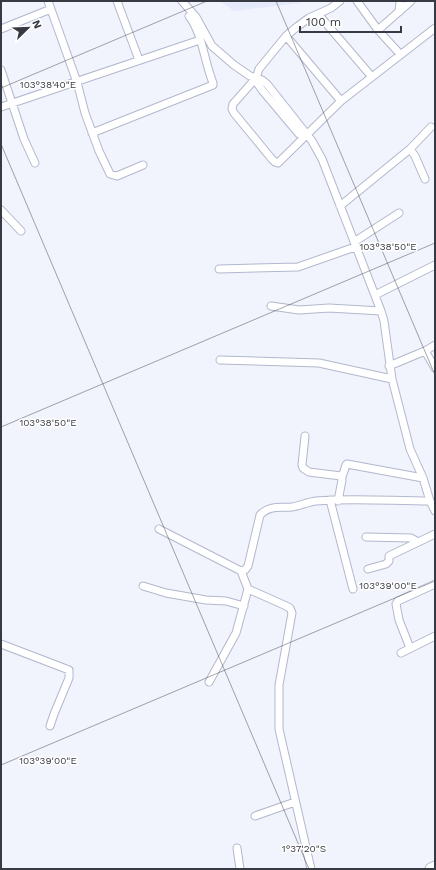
<svg xmlns="http://www.w3.org/2000/svg" width="436" height="870" font-family="'Work Sans',sans-serif">
<style>
.built{fill:#e5eafb}
.lines{fill:none;stroke-linecap:round;stroke-linejoin:round}
.minor-casing{stroke:#b2b8cd;stroke-width:9}
.trunk-casing{stroke:#b2b8cd;stroke-width:13}
.minor{stroke:#fff;stroke-width:7}
.trunk{stroke:#fff;stroke-width:11}
.ticks{fill:none;stroke:#383a43;stroke-width:1;stroke-opacity:0.45}
.ticks-label{font-size:10px;text-anchor:middle;fill:#383a43;stroke:#fff;stroke-width:3;stroke-linejoin:round;paint-order:stroke}
</style>
<rect width="100%" height="100%" fill="#f1f4fc"/>
<path class="built" d="M220,1H300V3L234,11Z"/>
<g class="lines">
<defs>
<path id="minor" d="M48,1L77,82L85,113L99,151L110,174L117,176L143,165
M117,1L139,60
M182,1L196,17L212,46L234,65L250,76L262,80L267,84L312,141L322,159L381,311L384,321L392,379L410,449L423,478L430,501L435,511
M340,1L331,8L309,18L298,26L286,36L259,69L256,78L233,104L232,109L234,113L271,158L275,162L278,163L341,101L435,28
M357,1L378,30L400,54
M399,12L400,1
M318,14L372,77
M1,29L51,9
M378,30L411,1
M286,36L341,101
M1,70L24,139L35,163
M256,78L257,83L262,90L299,134L307,135
M1,107L200,40
M92,133L213,85V83C204,61 203,35 189,16
M410,149L415,156L425,179
M340,206L410,149L431,127
M1,210L21,231
M354,242L399,213
M219,269L298,267L355,247
M375,295L435,265
M271,306L299,310L329,308L381,311
M425,351L435,368
M220,360L319,363L392,379
M389,366L425,351L435,345
M305,436L302,465L303,468L309,472L341,476L342,480L338,501
M342,477L346,465L347,464L423,478
M330,500L353,589
M159,529L241,571L245,570L248,566L260,515C269,505 280,508 292,507C300,506 307,502 316,501C354,498 392,501 430,501
M366,537L411,538L418,542
M368,569L386,564L389,561V556L435,534
M241,571L248,589L284,605L290,608L292,613L279,685V729L311,869
M143,586L166,593L206,600L226,601L244,606
M1,644L69,670V678L54,714L50,726
M410,648L399,620L396,604L398,601L435,584
M401,653L435,636
M209,682L236,633L248,589
M255,816L295,802
M237,848L240,869"/>
<path id="trunk" d="M431,869L435,867"/>
</defs>
<use href="#minor" class="minor-casing"/>
<use href="#trunk" class="trunk-casing"/>
<use href="#minor" class="minor"/>
<use href="#trunk" class="trunk"/>
</g>
<path class="ticks" d="M276,1L435,375M1,88L207,1M1,144L309,869M1,427L435,243M1,765L435,581"/>
<g class="ticks-label">
<text x="48" y="88">103°38'40"E</text>
<text x="388" y="250">103°38'50"E</text>
<text x="48" y="426">103°38'50"E</text>
<text x="388" y="589">103°39'00"E</text>
<text x="48" y="764">103°39'00"E</text>
<text x="304" y="852">1°37'20"S</text>
</g>
<rect width="436" height="870" fill="none" stroke="#383a43" stroke-width="4"/>
<g transform="translate(28 28) rotate(67)" stroke="#ffffff" stroke-width="3" paint-order="stroke">
<path d="M0-3L7 15L0 10L-7 15Z" fill="#383a43"/>
<text y="-6" font-size="11" font-weight="bold" text-anchor="middle" fill="#383a43">N</text>
</g>
<path d="M300 26v6h101v-6" fill="none" stroke="#383a43" stroke-width="2"/>
<text x="306" y="26" font-size="12" fill="#383a43" stroke="#ffffff" stroke-width="3" paint-order="stroke">100 m</text>
</svg>
